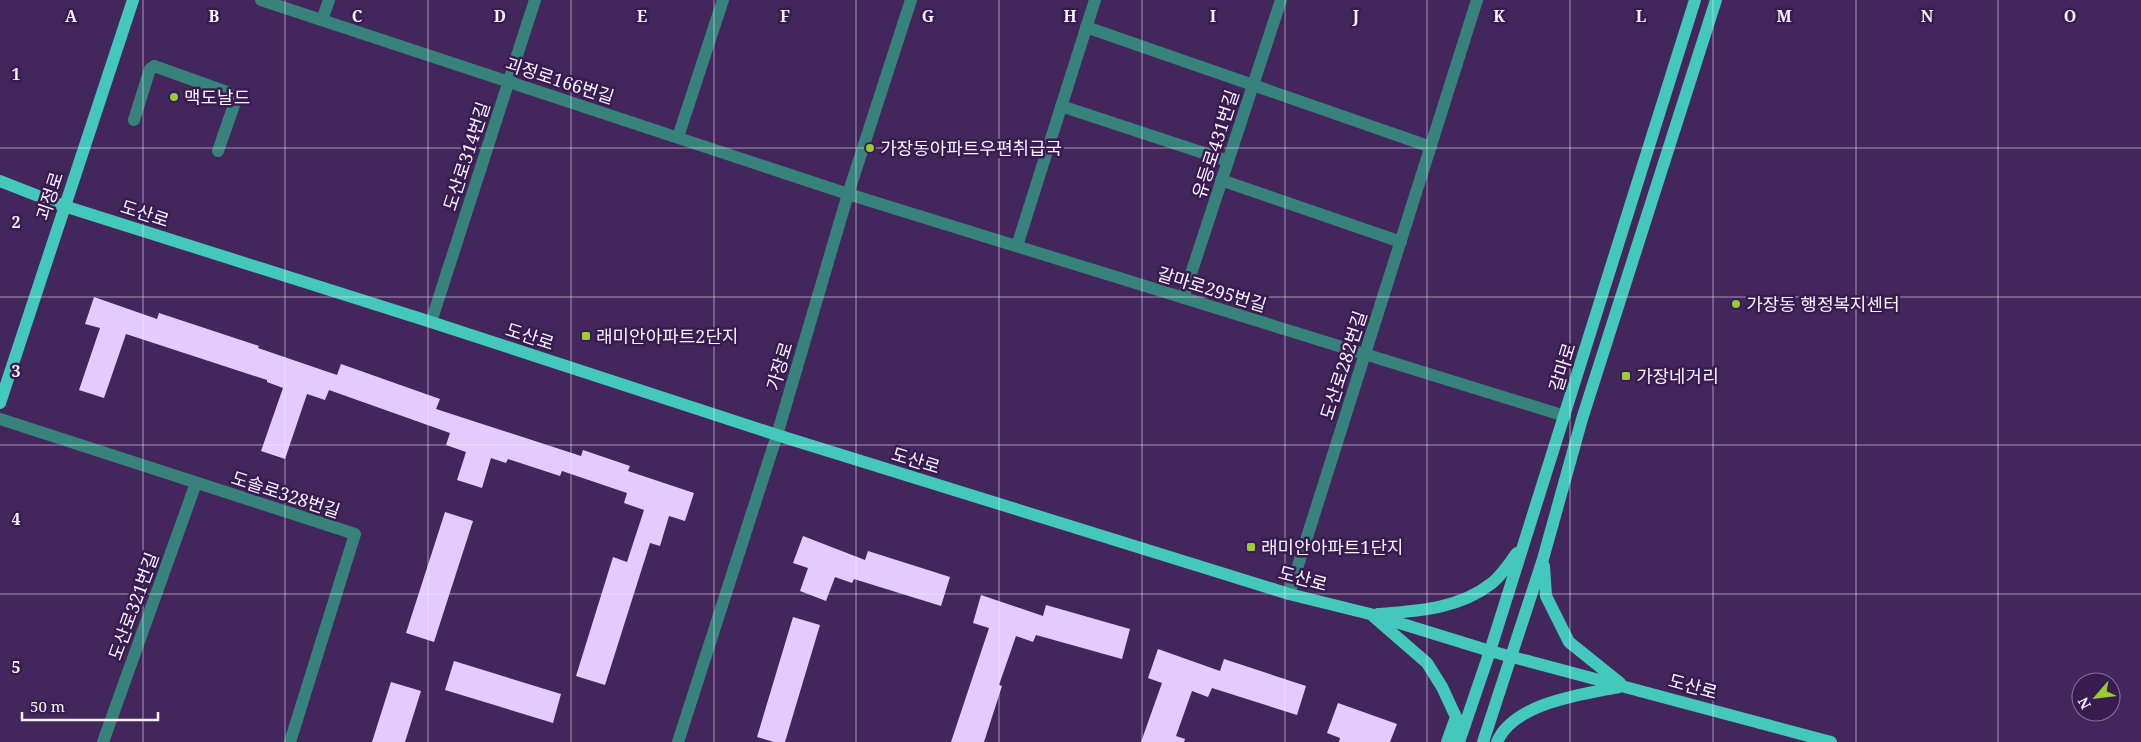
<svg xmlns="http://www.w3.org/2000/svg" width="2141" height="742" font-family="'Noto Serif','Noto Sans KR',serif">
<style>
.building{fill:#e3cbfe}
.lines{fill:none;stroke-linecap:round;stroke-linejoin:round}
.minor{stroke:#37837b;stroke-width:12}
.major{stroke:#45c8bc;stroke-width:12}
.grid{fill:none;stroke:#f8f2ff;stroke-width:1;stroke-opacity:0.55}
.poi-dot{fill:#9acb34;stroke:#381c50;stroke-width:2}
.labels{text-anchor:middle;dominant-baseline:central;stroke-width:5;stroke-linejoin:round;paint-order:stroke}
.street-label{font-size:18px;fill:#f8f2ff;stroke:#381c50}
.poi-label{font-size:18px;fill:#f8f2ff;stroke:#381c50;text-anchor:start}
.grid-label{font-size:16px;text-anchor:middle;font-weight:bold;fill:#f8f2ff;stroke:#381c50;stroke-width:5;stroke-linejoin:round;paint-order:stroke}
</style>
<rect width="100%" height="100%" fill="#43275c"/>
<path class="building" d="M94,297L157,319L159,313L259,346L258,348L337,375L341,364L440,399L436,409L581,456L583,450L630,466L628,471L694,493L685,521L669,516L660,546L650,543L605,685L576,676L613,557L627,562L644,510L624,503L627,493L562,471L560,476L508,459L506,463L491,458L482,488L457,480L466,452L446,445L450,433L329,390L325,400L307,394L285,459L261,451L283,388L267,382V380L126,334L104,398L79,390L100,328L85,324Z
M445,512L473,521L434,642L406,633Z
M803,536L865,560L868,551L950,577L941,606L854,579L852,583L835,577L826,601L800,591L808,568L793,563Z
M981,595L1043,616L1046,605L1130,629L1122,659L1036,635L1033,642L1016,636L999,685L1002,686L984,742H951L989,628L973,623Z
M793,617L820,625L785,742H774L757,737Z
M1158,649L1220,671L1224,659L1306,686L1297,715L1212,688L1208,697L1192,691L1176,736L1185,739L1184,742H1141L1162,683L1148,678Z
M454,661L561,694L553,723L445,690Z
M391,682L421,691L405,742H372Z
M1338,703L1397,724L1390,742H1339L1340,738L1327,733Z"/>
<g class="lines">
<path class="minor" d="M261,0L848,194L1565,416
M322,20L329,0
M1086,27L1431,147
M1061,106L1228,161
M134,120L150,69L154,66L227,92L234,97V105L218,151
M678,137L723,0
M1221,180L1401,242
M1017,246L1095,0
M1183,298L1281,0
M431,322L535,0
M0,419L355,534L290,742
M1289,594L1477,0
M103,742L196,483
M678,742L777,435L848,194L911,0"/>
<path class="major" d="M0,181L64,206L431,322L777,435L1289,594L1370,614L1490,651L1831,742
M0,403L133,0
M1544,566L1546,596L1569,642L1620,683
M1378,614C1418,611 1459,609 1492,583C1502,575 1510,562 1517,553
M1374,617L1427,663L1442,687L1456,717L1447,742
M1459,742L1490,651L1695,0
M1483,742L1543,559L1582,419L1716,0
M1497,742C1513,703 1583,694 1619,687"/>
</g>
<path class="grid" d="M143,0V742M285,0V742M428,0V742M571,0V742M714,0V742M856,0V742M999,0V742M1142,0V742M1285,0V742M1427,0V742M1570,0V742M1713,0V742M1856,0V742M1998,0V742M0,148H2141M0,297H2141M0,445H2141M0,594H2141"/>
<g class="poi-dot">
<circle cx="174" cy="97" r="5"/>
<circle cx="870" cy="148" r="5"/>
<circle cx="1736" cy="304" r="5"/>
<rect x="581" y="331" width="10" height="10" rx="2.5"/>
<rect x="1621" y="371" width="10" height="10" rx="2.5"/>
<rect x="1246" y="542" width="10" height="10" rx="2.5"/>
</g>
<g class="labels">
<g class="street-label">
<text transform="translate(560 80) rotate(18)">괴정로166번길</text>
<text transform="translate(1215 144) rotate(-72)">유등로431번길</text>
<text transform="translate(466 156) rotate(-72)">도산로314번길</text>
<text transform="translate(49 196) rotate(-72)">괴정로</text>
<text transform="translate(145 213) rotate(18)">도산로</text>
<text transform="translate(1212 289) rotate(17)">갈마로295번길</text>
<text transform="translate(530 336) rotate(18)">도산로</text>
<text transform="translate(1343 365) rotate(-72)">도산로282번길</text>
<text transform="translate(779 366) rotate(-73)">가장로</text>
<text transform="translate(1562 367) rotate(-73)">갈마로</text>
<text transform="translate(916 460) rotate(17)">도산로</text>
<text transform="translate(286 494) rotate(18)">도솔로328번길</text>
<text transform="translate(1303 578) rotate(15)">도산로</text>
<text transform="translate(133 606) rotate(-70)">도산로321번길</text>
<text transform="translate(1693 686) rotate(15)">도산로</text>
</g>
<g class="poi-label">
<text x="184" y="97">맥도날드</text>
<text x="880" y="148">가장동아파트우편취급국</text>
<text x="1746" y="304">가장동 행정복지센터</text>
<text x="596" y="336">래미안아파트2단지</text>
<text x="1636" y="376">가장네거리</text>
<text x="1261" y="547">래미안아파트1단지</text>
</g>
</g>
<g class="grid-label">
<text x="71" y="22">A</text>
<text x="214" y="22">B</text>
<text x="357" y="22">C</text>
<text x="500" y="22">D</text>
<text x="642" y="22">E</text>
<text x="785" y="22">F</text>
<text x="928" y="22">G</text>
<text x="1070" y="22">H</text>
<text x="1213" y="22">I</text>
<text x="1356" y="22">J</text>
<text x="1499" y="22">K</text>
<text x="1641" y="22">L</text>
<text x="1784" y="22">M</text>
<text x="1927" y="22">N</text>
<text x="2070" y="22">O</text>
<text x="16" y="80">1</text>
<text x="16" y="228">2</text>
<text x="16" y="377">3</text>
<text x="16" y="525">4</text>
<text x="16" y="673">5</text>
</g>
<g transform="translate(2096 697) rotate(242)"><circle r="24" fill="#381c50" stroke="#857296"/>
<path d="M0-4L9 19L0 12L-9 19Z" fill="#9acb34"/>
<text y="-8" font-size="14" font-weight="bold" text-anchor="middle" fill="#f8f2ff">N</text>
</g>
<path d="M22 712v8h136v-8" fill="none" stroke="#f8f2ff" stroke-width="2.5"/>
<text x="30" y="712" font-size="15" fill="#f8f2ff" stroke="#381c50" stroke-width="4" paint-order="stroke">50 m</text>
</svg>
